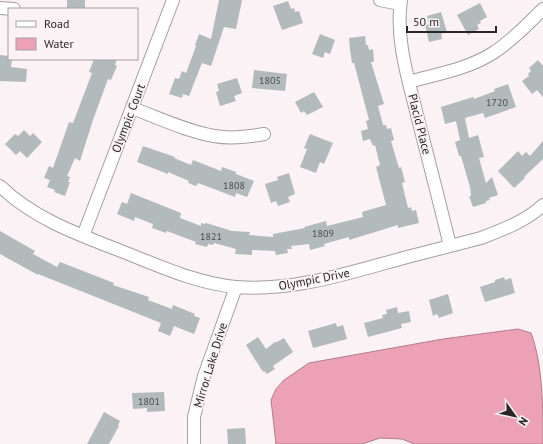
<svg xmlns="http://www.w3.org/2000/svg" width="543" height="444" font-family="'PT Sans',sans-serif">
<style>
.water{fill:#eca1b7;stroke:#b27c8c}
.building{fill:#b2babc}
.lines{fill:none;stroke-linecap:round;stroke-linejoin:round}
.minor-casing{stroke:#a69ea0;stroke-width:14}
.minor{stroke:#fff;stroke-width:12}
.labels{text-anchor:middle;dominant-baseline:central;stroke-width:3.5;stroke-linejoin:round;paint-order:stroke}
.number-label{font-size:10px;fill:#4b4b4c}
.street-label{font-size:12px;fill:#292627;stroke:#faf2f4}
</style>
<rect width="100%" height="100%" fill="#faf2f4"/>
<path class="water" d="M518,329L531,333C543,365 543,409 543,444H414L402,439L380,438L362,444H276L271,400L276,389L284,380L309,363L443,339Z"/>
<path class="building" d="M67,0H85V9H67Z
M219,0H242L236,29L224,27L211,66L202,63L189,96L183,94L182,98L169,94L175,78L179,79L182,71L186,73L196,46L195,45L199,34L211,39Z
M288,1L291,9L294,8L295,12L299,11L303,23L282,30L273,6Z
M480,3L487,17L480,21L481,23L477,25L479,29L468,35L457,15Z
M441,12L447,32L441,34L442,39L429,42L425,25L429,24L427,16Z
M320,34L335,40L330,54L325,52L323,58L312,54Z
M365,36L366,45H368L369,50L373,49L374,62H371L384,104L378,106L383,125H386L387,129L391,128L394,140L391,141L399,168L401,167L405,182L402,183L408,208L411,207L412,211L416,210L419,223L398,228V225L349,240V237L324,244L325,246L310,250L309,244L291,246L292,249H287L288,253L276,255L275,251L252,250V255L235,254L236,249L214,243L213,245L208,244L207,247L195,244L196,242L167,231L166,233L152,228L153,224L135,217L134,221L117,214L122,202L127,204L131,193L181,213L180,218L201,226V223L205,224L206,223L232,231L250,232L249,235L273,237V234L305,228L304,227L326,221L327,226L363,217L362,212L386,205L376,167L380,165L375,145L373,146L370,139L363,141L361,131L368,129L366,121L369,120L354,63H352L350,50L349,38Z
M0,55L9,56V59H12L11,67L27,69L26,82L0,81Z
M94,59H117L115,65L117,66L111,80L108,79L93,120L80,161L75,158L67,176L70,177L68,182H70L65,196L54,192L55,190L47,187L50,180L44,178L49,166L53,168L69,122L73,123L92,73L89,72Z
M538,60L543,66V97L537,90L532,94L522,81L529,76L528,74L531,71L529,68Z
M254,70L287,74L285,91L252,88Z
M237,78L242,93L234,96L236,101L220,106L216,92L219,91L217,84Z
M508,84L516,107L485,118L483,113L465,118L469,138L478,135L484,157L479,158L486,183L492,177L498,195L489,198L490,200L486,201V203L473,207L469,196H471L470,187L461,156H459L455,142L460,140L456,121L445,124L441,107L473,97L474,99L495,91L494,89Z
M314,92L323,107L307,115L304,111L301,113L295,102Z
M24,130L30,136L33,133L42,142L27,158L20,151L16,155L5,144L15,134L18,136Z
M310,134L333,143L324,164L320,162L316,173L300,167L307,149L304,148Z
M543,141V159L524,177L525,178L514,188L498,171L518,151L522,156L526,152L530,156Z
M143,146L175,157L174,158L191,165L193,160L221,171L222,167L236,172V174L254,181L247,197L236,193L235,197L198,183L196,186L188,183L189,181L168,172V174L137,162Z
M289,173L295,194L288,197L290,202L278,206L276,201L271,203L265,184L278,180L277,177Z
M0,231L35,251L33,254L57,267L60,262L114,283L113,285L149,297L148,300L172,309L173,305L195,314L194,316L200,318L194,334L174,326L170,336L158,331L161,323L38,274V275L0,254Z
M504,277L505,280L511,278L515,293L485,302L480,287L495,282V280Z
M448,294L453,313L439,318L437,314L433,316L429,300Z
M397,307L398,313L409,311L411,322L401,324L402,328L368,337L364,323L383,318L382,315L387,314L386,310Z
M336,323L337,327L343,325L347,339L313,348L308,331Z
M258,337L266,349L275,342H277L284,338L293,352L273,366L275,369L267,374L264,371L263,372L246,345Z
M164,392L165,411L147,412V408L133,409L132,393Z
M104,412L120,421L118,425L119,426L109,444H87Z
M245,428L246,444H228L227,429Z"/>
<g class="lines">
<defs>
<path id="minor" d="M380,0L400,4
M401,0C395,40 409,81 418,119C429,162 440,204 450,246
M0,8L14,9
M409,82C437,74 468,69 493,53C511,41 527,25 543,9
M132,108C159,118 186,131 214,136C231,139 248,137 264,134
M0,186C32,217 74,233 116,249C155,264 194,283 236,287C296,292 354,271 411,256C434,250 457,244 481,238C502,230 526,221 543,205
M83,236L173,0
M194,444V417L204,376L236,287"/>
</defs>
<use href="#minor" class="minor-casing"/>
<use href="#minor" class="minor"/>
</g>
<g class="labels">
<g class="number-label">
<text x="270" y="80">1805</text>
<text x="497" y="102">1720</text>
<text x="234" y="185">1808</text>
<text x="323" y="233">1809</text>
<text x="211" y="236">1821</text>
<text x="149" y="401">1801</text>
</g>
<g class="street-label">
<text transform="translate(128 118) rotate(-69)">Olympic Court</text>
<text transform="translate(420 124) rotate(76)">Placid Place</text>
<text transform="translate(314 279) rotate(-11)">Olympic Drive</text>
<text transform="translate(210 365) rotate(-73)">Mirror Lake Drive</text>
</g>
</g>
<rect x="8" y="8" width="130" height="52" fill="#faf2f4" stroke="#a6a0a2"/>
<rect x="16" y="21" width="20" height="6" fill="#ffffff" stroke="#a6a0a2"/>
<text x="44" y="28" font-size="12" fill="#292627">Road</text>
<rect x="16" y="38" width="20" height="12" fill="#eca1b7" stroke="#a6a0a2"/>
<text x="44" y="48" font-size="12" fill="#292627">Water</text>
<g transform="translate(515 416) rotate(123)" stroke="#faf2f4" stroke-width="3" paint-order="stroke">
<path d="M0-3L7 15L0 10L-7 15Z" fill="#292627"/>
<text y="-6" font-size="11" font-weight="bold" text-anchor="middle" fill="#292627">N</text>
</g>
<path d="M407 26v6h89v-6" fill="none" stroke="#292627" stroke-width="2"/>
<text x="413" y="26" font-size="12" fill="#292627" stroke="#faf2f4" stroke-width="3" paint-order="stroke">50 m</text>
</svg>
